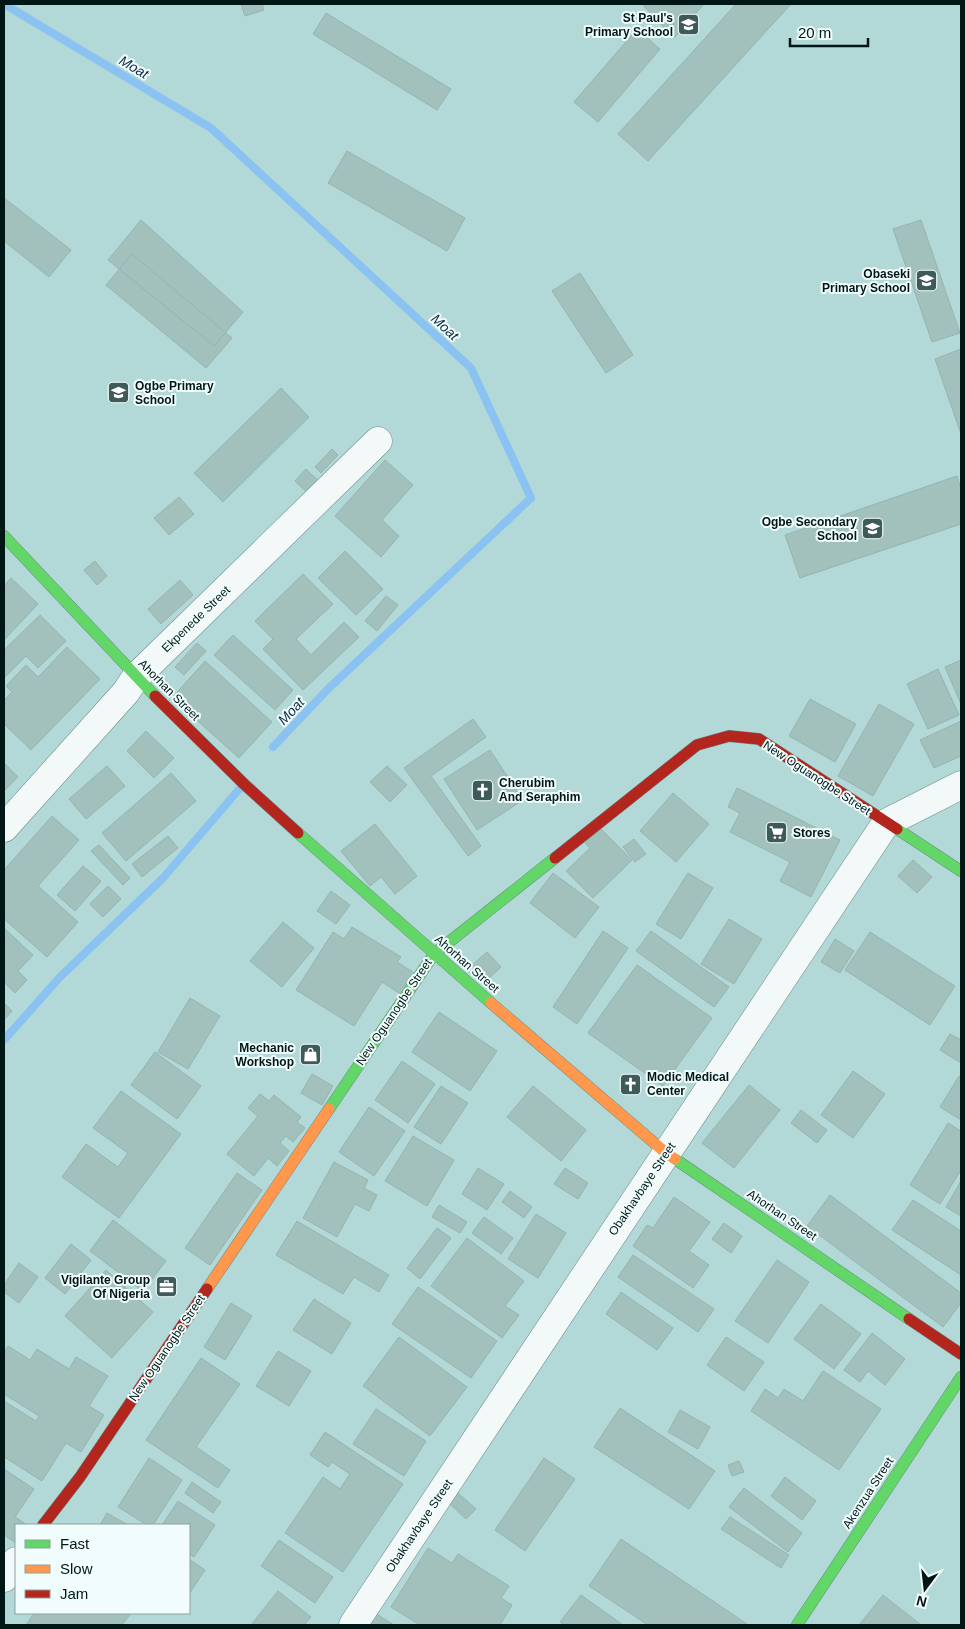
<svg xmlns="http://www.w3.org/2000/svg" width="965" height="1629" font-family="Helvetica,sans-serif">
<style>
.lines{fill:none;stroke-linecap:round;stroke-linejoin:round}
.stream{stroke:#8ac2f2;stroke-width:8}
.building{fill:#a3c1bc;stroke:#96b4af}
.street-casing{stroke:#6b8b89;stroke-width:29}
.fast-casing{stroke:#6b8b89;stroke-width:12}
.slow-casing{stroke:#6b8b89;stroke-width:12}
.jam-casing{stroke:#6b8b89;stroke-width:12}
.street{stroke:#f3f9f9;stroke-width:28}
.fast{stroke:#63d668;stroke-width:11}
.slow{stroke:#ff974d;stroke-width:11}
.jam{stroke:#b3261e;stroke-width:11}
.labels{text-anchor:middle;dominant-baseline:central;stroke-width:4;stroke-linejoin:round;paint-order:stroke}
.poi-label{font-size:12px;font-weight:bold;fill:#001716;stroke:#f0fdfc;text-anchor:end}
.street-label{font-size:12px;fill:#001716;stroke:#f0fdfc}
.water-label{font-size:14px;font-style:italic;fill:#112b46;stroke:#f0fdfc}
</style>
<rect width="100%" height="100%" fill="#b2d9d7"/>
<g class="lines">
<path class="stream" d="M4,4L211,128L471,368L531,498L328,689L273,747
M4,1040L60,977L163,878L241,787"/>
</g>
<path class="building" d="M241,4H262L264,10L245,16Z
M642,4H704L674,38Z
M736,4H791L648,161L618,134Z
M326,13L451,89L437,110L313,34Z
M637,29L660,49L598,122L574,102Z
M347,151L465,218L447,251L328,183Z
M4,198L71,250L49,277L4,241Z
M141,220L243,312L214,346L108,260Z
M921,220L960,333L932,342L893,229Z
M132,254L232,338L206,368L106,285Z
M580,273L633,355L606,373L552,291Z
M961,349V434L935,359Z
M281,388L309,417L223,502L194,473Z
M332,449L338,455L321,473L315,467Z
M385,460L413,485L382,520L399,536L381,557L335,516Z
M306,469L325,487L313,498L295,481Z
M957,476L961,489V524L800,578L785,535Z
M179,497L194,514L169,535L154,518Z
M345,551L383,589L356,615L318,578Z
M95,561L107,576L97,585L84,570Z
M303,574L333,604L296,639L311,655L344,622L359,637L303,690L263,649L273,639L255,621Z
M11,578L38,604L4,640V586Z
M180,580L193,595L161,624L148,609Z
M386,596L398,605L377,631L365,621Z
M40,615L66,641L38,668L26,656L4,678V650Z
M233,635L293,690L275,710L214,655Z
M197,643L206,651L184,675L175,667Z
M67,647L100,679L31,750L4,724V700L12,692L6,686L26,665L38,677Z
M961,660V704L945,667Z
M205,661L272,722L239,758L172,698Z
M938,669L959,715L928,729L907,684Z
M810,699L856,724L835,762L789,736Z
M879,704L914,724L873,796L838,776Z
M473,719L486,737L431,776L481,846L468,856L404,768Z
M961,721V756L934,768L920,740Z
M146,731L174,758L154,778L127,751Z
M490,750L523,800L477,830L444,779Z
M4,763L18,777L4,791Z
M107,766L125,786L86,819L69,799Z
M387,766L407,785L390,802L370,782Z
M171,773L196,801L126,861L102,833Z
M737,788L840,840L811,897L780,881L790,862L730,832L740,813L728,807Z
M673,793L709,824L676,862L640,831Z
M52,816L79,840L38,886L78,922L47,957L4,919V870Z
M375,824L417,876L395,894L381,877L370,886L341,851Z
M600,828L632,860L593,898L566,871L590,848L585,843Z
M168,836L178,848L142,877L132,864Z
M634,839L646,854L635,862L623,847Z
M99,845L130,878L123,885L91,851Z
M913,860L932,877L917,893L898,876Z
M83,866L101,881L75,911L57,895Z
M553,873L599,907L575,938L530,903Z
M688,873L713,888L681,939L656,924Z
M108,886L121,899L103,917L90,904Z
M331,891L350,905L336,924L317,911Z
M729,919L762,939L734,984L701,964Z
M283,922L314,948L282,987L250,961Z
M352,927L401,957L397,962L413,972L399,993L382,982L354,1026L296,990L333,932L344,939Z
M4,928L33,955L18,971L27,980L15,993L4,982Z
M603,931L628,948L577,1024L553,1007Z
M651,931L729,987L714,1007L636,951Z
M870,932L955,986L930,1025L845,970Z
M835,939L854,951L840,973L821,962Z
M487,952L501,967L487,980L472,965Z
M637,965L712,1018L663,1086L588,1033Z
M190,998L220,1016L188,1069L158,1052Z
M4,1003L12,1011L4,1020Z
M439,1012L497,1051L470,1091L412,1052Z
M950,1034L961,1040V1063L940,1050Z
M155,1052L201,1086L177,1119L131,1085Z
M402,1061L435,1084L408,1123L375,1100Z
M853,1071L885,1094L853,1138L821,1115Z
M312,1074L333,1086L322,1105L301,1093Z
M959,1076L961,1077V1120L940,1107Z
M749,1085L780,1110L734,1168L702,1143Z
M441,1086L468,1103L441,1144L414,1127Z
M533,1086L586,1130L561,1161L507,1117Z
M121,1091L181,1134L119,1218L62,1177L86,1144L118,1167L128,1153L93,1128Z
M260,1094L269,1101L274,1095L301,1117L297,1122L305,1128L293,1142L286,1136L280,1143L289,1151L277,1166L268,1158L254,1176L227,1154L258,1116L248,1108Z
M369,1107L405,1131L374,1176L339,1152Z
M801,1110L827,1130L817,1143L791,1123Z
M948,1123L961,1131V1170L940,1204L910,1185Z
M413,1136L454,1160L427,1206L385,1181Z
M334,1162L368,1180L364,1188L377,1195L369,1211L355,1204L337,1237L303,1218Z
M478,1168L504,1184L487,1210L462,1194Z
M565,1168L588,1183L578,1199L554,1184Z
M237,1173L262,1190L210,1265L185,1248Z
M961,1181V1216L946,1207Z
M510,1191L532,1207L524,1218L502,1202Z
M830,1195L961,1293V1303L943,1327L807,1226Z
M674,1197L710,1222L689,1251L709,1265L693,1288L633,1246L647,1225L653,1228Z
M913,1200L961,1231V1275L892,1230Z
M439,1205L467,1222L460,1233L432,1217Z
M536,1214L566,1233L538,1278L508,1259Z
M484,1217L513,1238L501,1254L472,1233Z
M113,1220L166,1261L143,1291L90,1251Z
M297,1221L389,1275L379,1292L354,1277L343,1294L276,1255Z
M724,1223L742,1236L731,1253L712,1239Z
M437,1228L451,1238L420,1279L407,1268Z
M467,1238L524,1281L505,1306L519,1315L502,1338L431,1286Z
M71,1244L91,1260L65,1294L45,1278Z
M633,1255L714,1309L698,1332L618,1277Z
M777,1260L809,1282L768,1343L735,1321Z
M19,1263L38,1277L19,1303L4,1292V1285Z
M106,1270L153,1312L112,1358L65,1316Z
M418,1287L497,1341L471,1378L392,1324Z
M621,1292L673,1328L657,1350L606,1314Z
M314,1299L351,1323L332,1354L293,1330Z
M231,1303L252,1316L225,1360L204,1347Z
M821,1304L861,1334L834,1369L794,1339Z
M872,1333L905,1359L885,1385L868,1371L860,1382L844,1370Z
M399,1337L467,1387L430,1436L363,1386Z
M726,1337L764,1362L744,1391L707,1365Z
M8,1346L30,1360L37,1349L69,1369L76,1357L108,1376L89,1406L104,1415L81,1452L66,1443L42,1481L4,1457V1401L36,1421L39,1416L4,1394V1353Z
M278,1351L311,1371L289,1406L256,1386Z
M201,1358L240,1384L196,1447L230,1470L218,1488L146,1440Z
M823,1371L881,1409L839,1470L751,1411L765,1389L778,1398L784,1389L803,1401Z
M620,1408L715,1471L689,1509L594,1447Z
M376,1409L426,1441L404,1476L353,1444Z
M680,1410L710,1427L698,1449L668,1432Z
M325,1432L403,1484L343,1572L285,1533L323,1477L340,1489L350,1474L332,1462L328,1467L310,1455Z
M149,1458L182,1480L153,1525H147L118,1507Z
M544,1458L575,1479L525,1551L495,1530Z
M739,1461L744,1472L732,1476L728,1465Z
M4,1469L34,1489L15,1517L27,1525H16V1543L4,1535Z
M785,1477L816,1501L802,1520L771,1496Z
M192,1482L221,1502L213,1513L185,1493Z
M744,1488L802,1533L788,1552L729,1507Z
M458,1493L476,1509L466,1519L449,1503Z
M178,1501L215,1525L194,1557L189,1554V1525H162Z
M107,1513L128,1525H100Z
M730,1517L789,1555L781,1568L721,1529Z
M621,1539L747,1624V1625H648L589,1586Z
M279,1540L333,1577L315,1603L261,1566Z
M428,1548L452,1563L458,1554L509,1586L501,1598L512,1605L500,1625H420L391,1607Z
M189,1559L205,1570L189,1594Z
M278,1591L311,1617L304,1625H251Z
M581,1595L623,1625H565L560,1622Z
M883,1595L921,1625H859Z
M34,1613H131L122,1625H26Z
M375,1613L394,1625H368Z"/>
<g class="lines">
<defs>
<path id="street" d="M4,828L126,692L136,677L378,441
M4,1578L16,1561
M353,1625L886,823L961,785"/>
<path id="fast" d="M4,536L155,696
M897,829L961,871
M298,833L491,1003
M329,1109L434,954L555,858
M675,1159L909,1319
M797,1625L961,1377"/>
<path id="slow" d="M491,1003L666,1153L675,1159
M207,1289L329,1109"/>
<path id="jam" d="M155,696L244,784L298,833
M555,858L697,745L729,736L759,739L897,829
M909,1319L961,1354
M43,1525L80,1477L207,1289"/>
</defs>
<use href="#street" class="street-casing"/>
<use href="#fast" class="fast-casing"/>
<use href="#slow" class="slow-casing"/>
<use href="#jam" class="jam-casing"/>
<use href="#street" class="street"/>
<use href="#fast" class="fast"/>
<use href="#slow" class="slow"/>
<use href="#jam" class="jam"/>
</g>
<defs>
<symbol id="school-square" viewBox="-11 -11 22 22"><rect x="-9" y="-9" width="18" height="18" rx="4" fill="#3e5b5a" stroke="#f0fdfc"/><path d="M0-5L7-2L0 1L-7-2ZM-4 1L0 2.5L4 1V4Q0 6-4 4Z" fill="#fff"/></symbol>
<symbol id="church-square" viewBox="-11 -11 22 22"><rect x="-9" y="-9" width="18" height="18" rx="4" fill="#3e5b5a" stroke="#f0fdfc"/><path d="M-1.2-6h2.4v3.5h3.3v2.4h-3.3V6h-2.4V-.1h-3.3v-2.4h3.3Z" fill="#fff"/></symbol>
<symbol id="supermarket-square" viewBox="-11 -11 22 22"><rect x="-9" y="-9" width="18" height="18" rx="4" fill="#3e5b5a" stroke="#f0fdfc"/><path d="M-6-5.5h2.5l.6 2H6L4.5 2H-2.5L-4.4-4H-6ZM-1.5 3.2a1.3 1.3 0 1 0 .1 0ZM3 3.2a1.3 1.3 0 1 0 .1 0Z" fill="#fff"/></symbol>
<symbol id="shop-square" viewBox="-11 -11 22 22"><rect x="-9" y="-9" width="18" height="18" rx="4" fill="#3e5b5a" stroke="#f0fdfc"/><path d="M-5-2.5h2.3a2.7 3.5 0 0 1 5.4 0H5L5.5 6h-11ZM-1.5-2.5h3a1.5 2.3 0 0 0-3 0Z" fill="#fff"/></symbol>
<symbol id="office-square" viewBox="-11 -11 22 22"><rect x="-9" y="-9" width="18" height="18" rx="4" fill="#3e5b5a" stroke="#f0fdfc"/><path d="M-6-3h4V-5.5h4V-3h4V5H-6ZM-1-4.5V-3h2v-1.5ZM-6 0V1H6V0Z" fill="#fff"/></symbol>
</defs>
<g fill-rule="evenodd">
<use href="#school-square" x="676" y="12" width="25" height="25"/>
<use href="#school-square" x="914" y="268" width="25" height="25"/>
<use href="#school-square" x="106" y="380" width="25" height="25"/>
<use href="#school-square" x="860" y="516" width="25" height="25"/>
<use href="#church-square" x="470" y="778" width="25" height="25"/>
<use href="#supermarket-square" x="764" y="820" width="25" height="25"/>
<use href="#shop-square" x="298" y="1042" width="25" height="25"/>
<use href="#church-square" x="618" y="1072" width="25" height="25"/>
<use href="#office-square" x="154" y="1274" width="25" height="25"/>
</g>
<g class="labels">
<g class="poi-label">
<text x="673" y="18">St Paul's<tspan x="673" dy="14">Primary School</tspan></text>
<text x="910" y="274">Obaseki<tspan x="910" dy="14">Primary School</tspan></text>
<text x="135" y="386" text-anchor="start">Ogbe Primary<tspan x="135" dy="14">School</tspan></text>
<text x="857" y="522">Ogbe Secondary<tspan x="857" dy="14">School</tspan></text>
<text x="499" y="783" text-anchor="start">Cherubim<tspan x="499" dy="14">And Seraphim</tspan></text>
<text x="793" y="833" text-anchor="start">Stores</text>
<text x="294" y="1048">Mechanic<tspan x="294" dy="14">Workshop</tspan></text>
<text x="647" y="1077" text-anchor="start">Modic Medical<tspan x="647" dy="14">Center</tspan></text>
<text x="150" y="1280">Vigilante Group<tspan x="150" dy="14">Of Nigeria</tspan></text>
</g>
<g class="street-label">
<text transform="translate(196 619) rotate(-44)">Ekpenede Street</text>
<text transform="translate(169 690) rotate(45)">Ahorhan Street</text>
<text transform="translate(817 778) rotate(33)">New Oguanogbe Street</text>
<text transform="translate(467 964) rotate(41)">Ahorhan Street</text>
<text transform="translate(394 1012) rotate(-56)">New Oguanogbe Street</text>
<text transform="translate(642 1189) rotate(-56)">Obakhavbaye Street</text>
<text transform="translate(782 1215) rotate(34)">Ahorhan Street</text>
<text transform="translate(167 1348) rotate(-56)">New Oguanogbe Street</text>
<text transform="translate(868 1493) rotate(-57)">Akenzua Street</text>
<text transform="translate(419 1526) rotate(-56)">Obakhavbaye Street</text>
</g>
<g class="water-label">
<text transform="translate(134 67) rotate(31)">Moat</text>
<text transform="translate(445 327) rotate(43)">Moat</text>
<text transform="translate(291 711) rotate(-47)">Moat</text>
</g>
</g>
<rect width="965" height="1629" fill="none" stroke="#001716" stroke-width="10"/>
<rect x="15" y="1524" width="175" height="90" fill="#f0fdfc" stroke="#90a1a0"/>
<rect x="25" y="1540" width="25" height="8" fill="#63d668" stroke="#90a1a0"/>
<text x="60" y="1549" font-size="15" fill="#001716">Fast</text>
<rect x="25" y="1565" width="25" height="8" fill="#ff974d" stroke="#90a1a0"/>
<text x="60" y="1574" font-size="15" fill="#001716">Slow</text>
<rect x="25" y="1590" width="25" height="8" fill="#b3261e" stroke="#90a1a0"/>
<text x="60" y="1599" font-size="15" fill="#001716">Jam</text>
<g transform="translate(925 1589) rotate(195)" stroke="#f0fdfc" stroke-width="4" paint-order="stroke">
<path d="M0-4L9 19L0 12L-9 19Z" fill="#001716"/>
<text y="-8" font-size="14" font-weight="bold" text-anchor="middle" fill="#001716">N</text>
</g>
<path d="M790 38v8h78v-8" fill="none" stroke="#001716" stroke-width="2.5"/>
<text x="798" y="38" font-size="15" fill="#001716" stroke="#f0fdfc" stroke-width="4" paint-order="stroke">20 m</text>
</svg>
